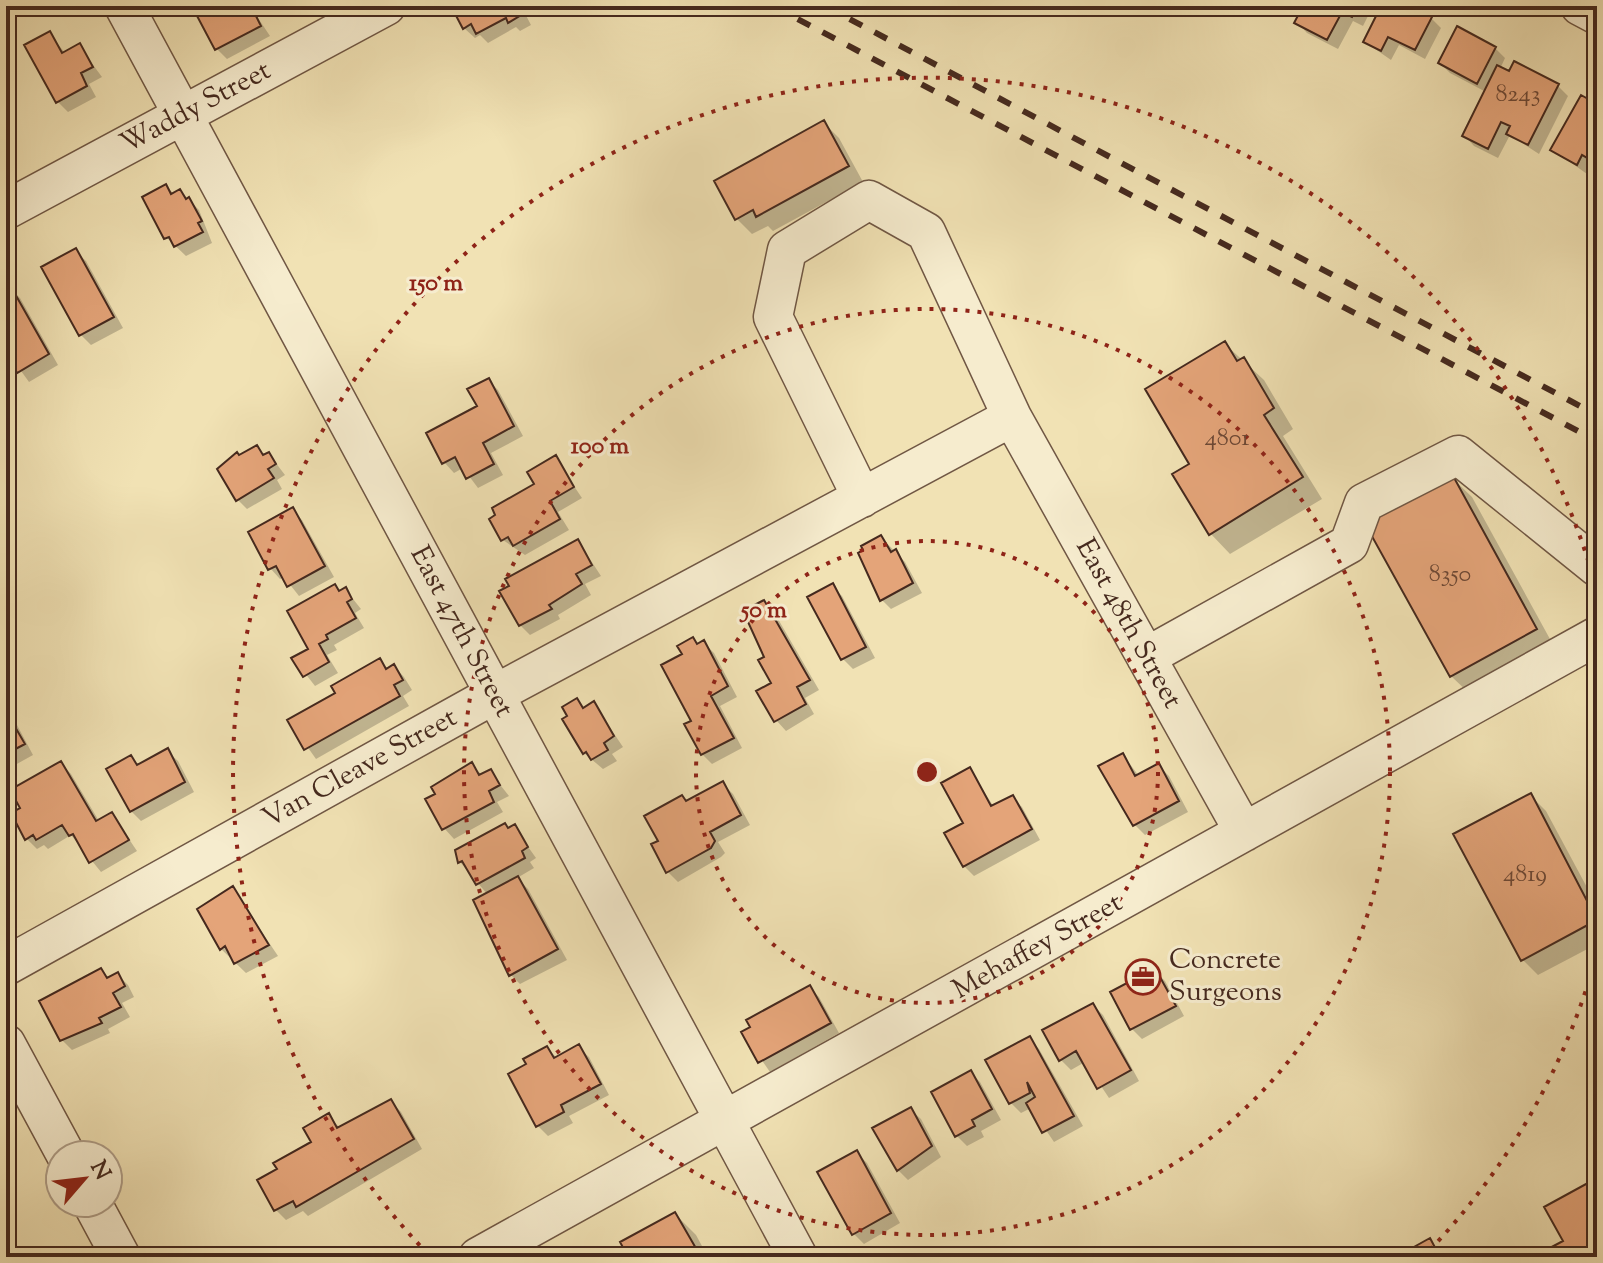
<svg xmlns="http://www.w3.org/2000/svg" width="1603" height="1263" font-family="'Sorts Mill Goudy',serif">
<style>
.shadow{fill:#0003}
.building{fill:#e4a479;stroke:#45291e;stroke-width:2}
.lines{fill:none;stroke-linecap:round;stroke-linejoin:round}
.minor-casing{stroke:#705744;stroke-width:41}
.minor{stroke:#f6ecce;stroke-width:38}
.rail{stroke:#45291e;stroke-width:6;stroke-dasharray:14 14;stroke-linecap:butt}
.ring{fill:none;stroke:#8f2418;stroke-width:4;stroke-dasharray:4 8}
.labels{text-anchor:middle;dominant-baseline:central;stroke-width:6;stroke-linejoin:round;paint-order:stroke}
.number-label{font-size:24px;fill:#6d4835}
.street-label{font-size:28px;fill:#45291e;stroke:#f6ecce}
.poi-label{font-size:28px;fill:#45291e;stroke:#f6ecce;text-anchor:start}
.centre{fill:#8f2418;stroke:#f6ecce;stroke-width:4}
.ring-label{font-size:24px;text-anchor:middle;font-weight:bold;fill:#8f2418;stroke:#f6ecce;stroke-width:6;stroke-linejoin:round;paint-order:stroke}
</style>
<rect width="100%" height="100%" fill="#f1e2b4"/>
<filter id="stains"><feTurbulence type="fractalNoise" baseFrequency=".0025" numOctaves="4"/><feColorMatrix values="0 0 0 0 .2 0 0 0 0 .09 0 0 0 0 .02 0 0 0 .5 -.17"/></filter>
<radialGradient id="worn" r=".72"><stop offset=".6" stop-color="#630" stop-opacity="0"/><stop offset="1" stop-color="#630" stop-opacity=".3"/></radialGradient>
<path class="shadow" d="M208,6H250L270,36L227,59L217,49Z
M455,6H521L531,25L520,31L516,27L488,43L480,35L475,38L464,28Z
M1306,6H1373L1363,26L1353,21L1338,49L1307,33L1297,22Z
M1384,6H1407L1431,18L1441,28L1425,59L1399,45L1391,60L1365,42Z
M49,33L65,53L79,46L102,77L89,84L96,97L68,112L58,102Z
M1495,48L1505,58L1500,69L1510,74L1515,64L1558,86L1568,96L1539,154L1510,135L1498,158L1474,146L1464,135L1486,92L1450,73L1440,63Z
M1597,106V167L1593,164L1587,174L1552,149Z
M824,123L839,138L863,182L773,231L768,226L752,234L737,219Z
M6,129L12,149L6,153Z
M166,186L174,194L180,191L199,210L212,243L186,256L166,237Z
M75,251L86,261L123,328L91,345L81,335Z
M9,287L20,298L58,365L29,382L6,350V289Z
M1225,344L1264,380L1293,429L1283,436L1322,499L1230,554L1210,533L1192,465Z
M488,380L498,390L523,436L491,453L503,475L478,488L463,468L454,473L444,462L479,407Z
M256,447L265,456L269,454L285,475L277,480L282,489L247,509L237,499L240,457Z
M555,458L582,498L558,512L569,530L525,555L503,540Z
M1451,477L1472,497L1556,650L1472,696L1451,676Z
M292,509L302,520L334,577L299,596L284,577L280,579L270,568Z
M881,537L905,562L922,593L891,609L881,599Z
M578,541L601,576L585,584L591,595L558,615L560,619L530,635L520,625Z
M832,586L842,596L875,658L853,669L843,659Z
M345,589L361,609L355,613L364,628L334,645L337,650L327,655L338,673L315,686L294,659L311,649L340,592Z
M764,602L774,612L819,690L805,698L814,714L786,731L776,720L774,683L766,658Z
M704,643L714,653L737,697L720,706L742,748L712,764L702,754L694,721L698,645Z
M380,661L388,670L394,666L404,677L412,690L403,696L409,706L316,759L289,721L338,694Z
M577,701L585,709L594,704L623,747L612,754L617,761L603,769L584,753Z
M6,716L17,725L33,755L6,770Z
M167,751L178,761L194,792L141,821L131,811V758L139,766Z
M1123,755L1139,776L1159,766L1169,776L1188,812L1145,835L1135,825Z
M61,763L71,774L99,821L112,814L137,851L101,872L71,835L48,849L44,845L37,849L27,839L23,809Z
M471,764L483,776L490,772L509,796L497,802L503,812L454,839L444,828Z
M970,770L994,807L1012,797L1022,807L1040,840L974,876L964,866Z
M723,784L733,794L750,825L718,842L725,853L721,857L678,882L667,871L660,842L682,797L688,803Z
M1530,795L1546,811L1597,906V944L1538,975L1523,960Z
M514,827L536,858L530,862L534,868L517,878L528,889L567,960L520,984L510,974L488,895L460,862L458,851Z
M233,889L278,956L246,973L221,949Z
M101,970L109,979L118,975L128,985L134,997L122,1003L130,1017L108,1029L110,1033L72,1050L62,1040Z
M1155,971L1165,981L1184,1016L1142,1039L1132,1029Z
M809,987L819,997L839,1033L770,1072L743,1033Z
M1093,1005L1103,1015L1139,1081L1109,1098L1085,1062L1071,1070L1061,1060Z
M1029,1038L1039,1049L1083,1126L1054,1142L1031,1108L1021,1113L1011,1103Z
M578,1047L589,1057L609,1095L569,1116L573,1123L548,1136L538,1126L529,1065L547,1048L557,1058Z
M970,1072L980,1082L1001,1120L981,1131L984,1137L967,1146L957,1136L933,1092Z
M391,1101L401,1112L422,1149L308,1216L303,1211L286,1220L276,1210L279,1170L314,1143L329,1116L340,1128Z
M910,1109L921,1119L941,1157L908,1180L898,1170Z
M857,1153L867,1163L900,1223L864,1244L853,1233Z
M675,1214L696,1235L708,1257H631Z
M1430,1241L1446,1257H1400Z"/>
<path class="building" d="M206,6H251L261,26L215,50L196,14L207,9Z
M451,6H518L523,14L508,23L506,18L476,34L471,24L463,29Z
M1303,6H1358L1352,17L1342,12L1327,40L1294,23Z
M1381,6H1411L1432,17L1415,50L1388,37L1381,51L1363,42Z
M1457,26L1496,47L1477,84L1438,63Z
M50,31L62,53L80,43L93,67L81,73L87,86L56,103L24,45Z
M1514,61L1559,84L1528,145L1506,134L1510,126L1501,122L1488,149L1462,136L1497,65L1509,71Z
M1581,95L1597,104V156L1594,162L1582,155L1577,165L1550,150Z
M824,120L849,166L756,217L753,210L735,220L714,181Z
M166,184L171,194L180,189L186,199L189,197L202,221L198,223L203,232L174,247L169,237L164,239L142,197Z
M76,248L114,317L79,336L41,267Z
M10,285L49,354L17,373L6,354V287Z
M1225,341L1237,361L1244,357L1274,408L1264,415L1303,477L1209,535L1172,474L1189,464L1145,389Z
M489,378L514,426L483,443L494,464L466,479L455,457L442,464L426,433L477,406L467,389Z
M257,445L263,455L269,452L276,464L268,469L274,478L236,501L217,469L237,452L239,455Z
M556,455L574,487L550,501L560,519L513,546L508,537L501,541L489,519L495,515L492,508L534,484L527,472Z
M1452,474L1537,629L1450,677L1364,522Z
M293,507L325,566L287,587L276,566L268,570L248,532Z
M881,535L891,552L896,549L913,583L880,601L858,553L863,550L861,546Z
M578,539L592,565L576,574L582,584L549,605L552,609L519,626L499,591L509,586L505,579Z
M833,583L866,647L841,660L807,597Z
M335,584L339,591L346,587L352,599L347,602L356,618L326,635L328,639L319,644L329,662L303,677L291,658L308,649L287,611Z
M764,600L810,680L797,687L806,704L774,722L756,691L771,683L758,660L764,657L743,611Z
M693,637L697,644L704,640L728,686L711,696L734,738L701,755L684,724L691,721L661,665L682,654L677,646Z
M380,658L386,669L394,664L403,680L394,685L400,696L304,750L287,720L335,693L331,686Z
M577,698L583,708L594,701L614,736L604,743L608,750L591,760L586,752L583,754L562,719L567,716L562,707Z
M7,713L25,744L6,754V713Z
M168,748L185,782L130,812L106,769L131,755L137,765Z
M1123,753L1135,776L1159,763L1179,801L1133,826L1098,766Z
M61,761L96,821L112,812L129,840L89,863L73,834L69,836L62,825L36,840L33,835L25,840L11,813L20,808L10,790Z
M472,762L479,775L491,769L500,785L489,791L494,802L442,830L425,799L435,794L431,787Z
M970,767L991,806L1013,795L1032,829L963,867L944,833L963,823L941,783Z
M723,781L741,815L710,832L715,841L711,848L666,873L651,844L658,841L644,816L682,795L686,801Z
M1531,793L1597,920L1521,961L1453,834Z
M505,823L508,828L515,824L528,847L522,851L525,858L476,885L462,861L458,863L455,850Z
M518,876L558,949L509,976L473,900Z
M233,886L269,945L234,964L225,946L220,950L197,909Z
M101,968L107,978L118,972L125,986L113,993L121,1007L99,1018L102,1023L60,1041L39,1001Z
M1155,968L1176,1006L1130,1030L1110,992Z
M810,985L831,1023L758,1063L741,1032L750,1027L746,1020Z
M1093,1003L1131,1070L1097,1089L1076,1051L1059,1061L1042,1030Z
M1030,1036L1074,1116L1042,1133L1026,1103L1035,1097L1027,1082L1030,1093L1009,1104L985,1060Z
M579,1044L601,1084L561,1105L564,1112L536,1127L508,1074L526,1064L523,1059L547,1046L554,1058Z
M971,1070L992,1109L972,1120L975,1126L955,1137L931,1092Z
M391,1099L414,1139L296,1207L293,1201L274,1211L257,1180L277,1169L273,1163L311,1142L303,1128L329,1113L337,1128Z
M911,1107L932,1146L897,1171L872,1128Z
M857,1150L891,1213L852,1235L817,1172Z
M1597,1178V1257H1550L1546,1250L1563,1241L1544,1207Z
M675,1212L701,1257H628L620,1242Z
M1430,1238L1440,1257H1396Z"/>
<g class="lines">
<defs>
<path id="minor" d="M124,6L798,1257
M1580,6L1597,15
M6,210L386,6
M862,498L773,317L787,250L869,200L926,232L1012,417L1244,832
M1146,657L1349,544L1364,503L1458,455L1597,567
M6,966L495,694L1012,417
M6,1044L66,1155
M92,1203L121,1257
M478,1257L1597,636"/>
</defs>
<use href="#minor" class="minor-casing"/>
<use href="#minor" class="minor"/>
<path class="rail" d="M773,6L1597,441
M825,6L1597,415"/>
</g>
<g class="ring">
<circle cx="927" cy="772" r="231"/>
<circle cx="927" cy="772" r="463"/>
<path d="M1596 957A694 694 0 0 1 1426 1254M428 1254A694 694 0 1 1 1596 587"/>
</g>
<defs>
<symbol id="office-ring" viewBox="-11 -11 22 22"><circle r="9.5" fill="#f6ecce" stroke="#8f2418" stroke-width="1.5"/><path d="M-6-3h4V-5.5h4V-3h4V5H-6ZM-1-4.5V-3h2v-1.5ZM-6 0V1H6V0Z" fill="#8f2418"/></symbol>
</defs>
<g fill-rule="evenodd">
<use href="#office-ring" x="1123" y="957" width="40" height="40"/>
</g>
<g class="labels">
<g class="number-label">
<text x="1518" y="95">8243</text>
<text x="1227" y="439">4801</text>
<text x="1450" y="575">8350</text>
<text x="1525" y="875">4819</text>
</g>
<g class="street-label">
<text transform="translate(196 108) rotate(-28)">Waddy Street</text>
<text transform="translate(1128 624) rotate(61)">East 48th Street</text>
<text transform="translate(461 632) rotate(62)">East 47th Street</text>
<text transform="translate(360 769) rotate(-29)">Van Cleave Street</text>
<text transform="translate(1038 947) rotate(-29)">Mehaffey Street</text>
</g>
<g class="poi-label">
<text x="1169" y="961">Concrete<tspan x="1169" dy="32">Surgeons</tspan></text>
</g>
</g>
<circle cx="927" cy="772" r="12" class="centre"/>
<g class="ring-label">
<text x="436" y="290">150 m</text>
<text x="600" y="453">100 m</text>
<text x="764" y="617">50 m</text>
</g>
<rect width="1603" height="1263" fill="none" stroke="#f1e2b4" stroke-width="32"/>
<rect x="8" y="8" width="1587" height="1247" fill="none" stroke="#45291e" stroke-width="4"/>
<rect x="16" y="16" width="1571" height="1231" fill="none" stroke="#45291e" stroke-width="2"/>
<g transform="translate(84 1179) rotate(62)"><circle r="38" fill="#f6ecce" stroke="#af9e88" stroke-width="2"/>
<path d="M0-6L14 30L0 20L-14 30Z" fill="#8f2418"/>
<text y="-12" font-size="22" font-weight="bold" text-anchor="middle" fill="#45291e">N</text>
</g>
<rect width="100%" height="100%" filter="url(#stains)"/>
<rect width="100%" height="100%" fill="url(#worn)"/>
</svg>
